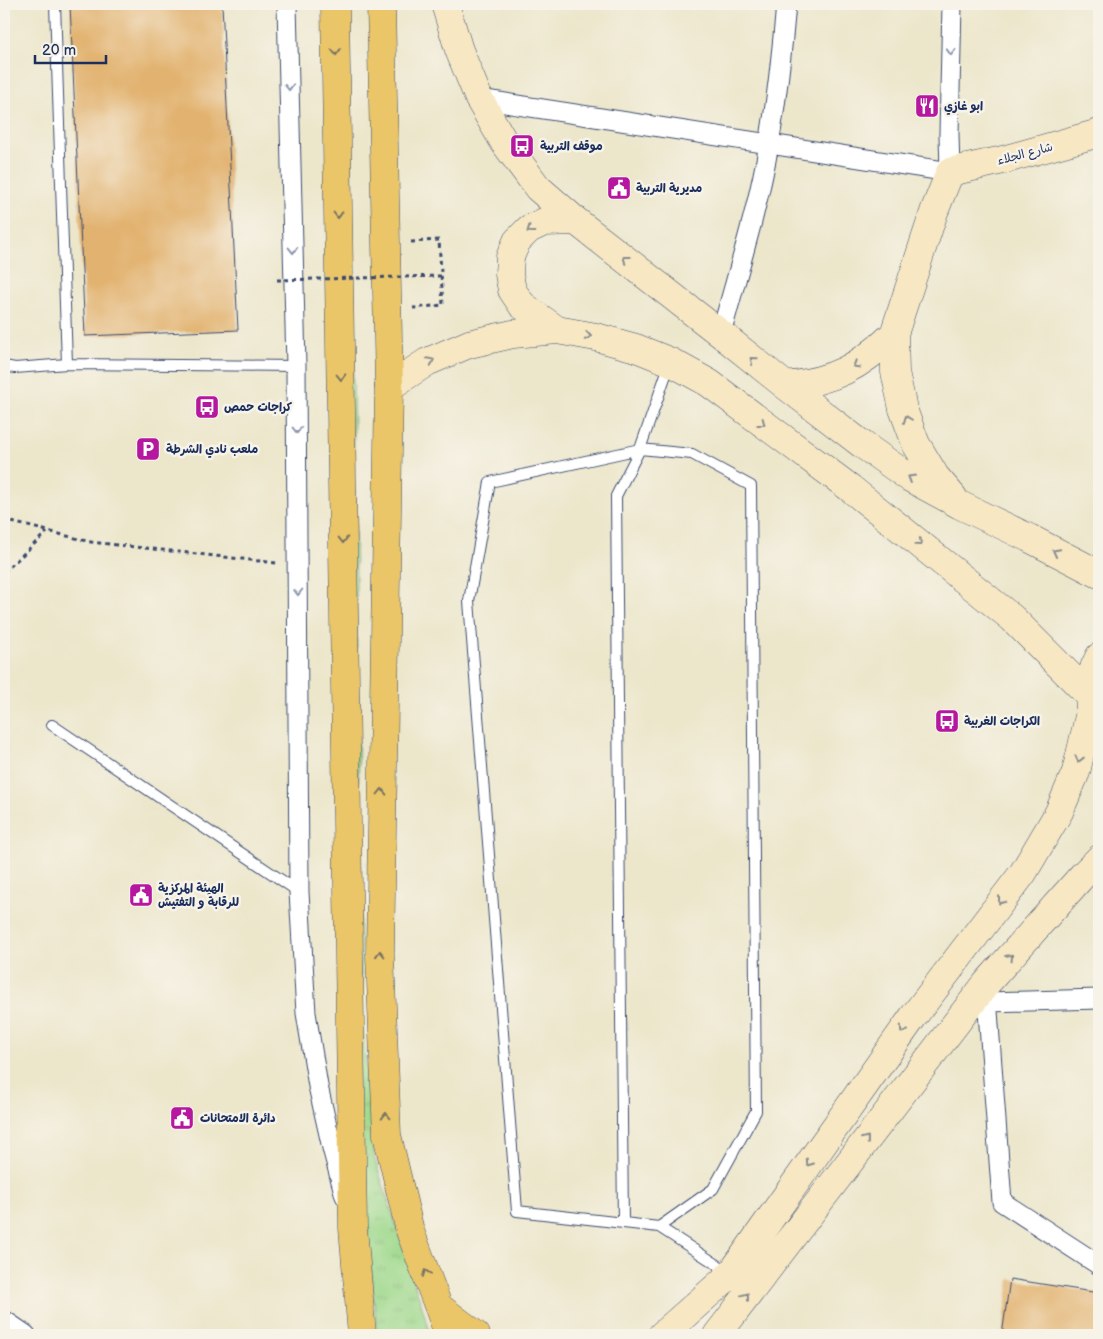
<svg xmlns="http://www.w3.org/2000/svg" width="1103" height="1339" font-family="'Balsamiq Sans','Playpen Sans Arabic',sans-serif">
<style>
.grass{fill:url(#grass-tufts);stroke:#5d8476}
.building{fill:#e2b270}
.lines{fill:none;stroke-linecap:round;stroke-linejoin:round}
.service-casing{stroke:#3a4a6e;stroke-width:12}
.minor-casing{stroke:#3a4a6e;stroke-width:21}
.secondary-casing{stroke:#3a4a6e;stroke-width:29}
.primary-casing{stroke:#3a4a6e;stroke-width:29}
.path{stroke:#3a4a6e;stroke-width:3;stroke-dasharray:4 4;stroke-linecap:butt}
.service{stroke:#fff;stroke-width:10}
.minor{stroke:#fff;stroke-width:19}
.secondary{stroke:#f7e8c3;stroke-width:28}
.primary{stroke:#ebc669;stroke-width:28}
.path-bridge{stroke:#3a4a6e;stroke-width:3;stroke-dasharray:4 4;stroke-linecap:butt}
.oneway{stroke:#797363}
.oneway2{stroke:#8d97ae}
.oneway3{stroke:#898c90}
.labels{text-anchor:middle;dominant-baseline:central;stroke-width:5;stroke-linejoin:round;paint-order:stroke}
.poi-label{font-size:12px;font-weight:bold;fill:#1b2f5e;stroke:#f7f3e8;text-anchor:start}
.street-label{font-size:12px;fill:#1b2f5e;stroke:#f7f3e8}
</style>
<defs>
<pattern id="grass-tufts" width="24" height="20" patternUnits="userSpaceOnUse" patternTransform="scale(1.25)"><rect width="24" height="20" fill="#9fd98d"/><path d="M3 7l-1-3M5 7V3M7 7l1-3M15 17l-1-3M17 17v-4M19 17l1-3" fill="none" stroke="#88bb7c"/></pattern>
</defs>
<rect width="100%" height="100%" fill="#f7f3e8"/>
<filter id="ink" filterUnits="userSpaceOnUse"><feTurbulence type="fractalNoise" baseFrequency=".02" numOctaves="2"/><feDisplacementMap in="SourceGraphic" scale="10" xChannelSelector="R" yChannelSelector="G"/><feConvolveMatrix kernelMatrix="1 2 1 2 8 2 1 2 1" color-interpolation-filters="sRGB"/></filter>
<filter id="wash" filterUnits="userSpaceOnUse"><feTurbulence type="fractalNoise" baseFrequency=".0096" numOctaves="4" result="noise"/><feDisplacementMap in="SourceGraphic" scale="20" xChannelSelector="R" yChannelSelector="G"/><feGaussianBlur stdDeviation="1.12" result="paint"/><feColorMatrix in="noise" values="0 0 0 0 0 0 0 0 0 0 0 0 0 0 0 0 0 1.4 0 .05"/><feComposite in="paint" operator="in"/></filter>
<g filter="url(#wash)">
<rect width="100%" height="100%" fill="#ece6cb"/>
<path class="grass" d="M334,4H349L351,231L362,1019L374,1157L431,1335H377L360,1153Z"/>
<g id="blocks">
<path class="building" d="M70,4H222L238,330L85,336Z
M1010,1279L1099,1293V1335H1002Z"/>
</g>
</g>
<g filter="url(#ink)">
<use href="#blocks" fill-opacity="0" stroke="#3a4a6e" stroke-width="1"/>
<g class="lines">
<defs>
<path id="service" d="M55,4L67,364
M4,366L15,368L67,364L296,366
M640,449L692,454L751,486L756,1111L713,1189L659,1227L517,1211L469,601L490,482Z
M52,725L299,892
M623,1223L616,496L640,449L670,363
M659,1227L730,1273"/>
<path id="minor" d="M287,4L296,366L299,892L306,1013L318,1086L332,1148L345,1196
M479,99L950,172L949,134L952,4
M721,334C738,271 758,208 769,144C777,98 782,51 786,4
M986,984L1002,1202L1099,1265
M987,1002L1099,999
M4,1320L26,1335"/>
<path id="secondary" d="M445,4L459,50L479,99L504,142L538,188L576,221L721,334L786,386L863,445L910,478L960,505L1029,538L1099,574
M557,330L522,305L512,290L509,274L510,257L517,241L529,229L544,222L576,221
M786,386C833,381 860,367 894,334
M389,387L427,362L469,344L513,334L557,330L596,337L636,348L671,362L709,383L850,488L1012,618L1089,695
M953,497L935,476L916,444L903,409L895,372L894,334L934,212L950,172L1003,160L1099,133
M1090,708C1088,690 1090,673 1099,657
M662,1335L731,1274L913,1017L1023,873L1059,812L1076,772L1090,712
M717,1335L986,984L1083,875L1099,859"/>
<path id="primary" d="M335,4L353,1228L362,1335
M381,4L389,387L380,955L387,1135L410,1231L449,1335
M439,1307L476,1335"/>
</defs>
<use href="#service" class="service-casing"/>
<use href="#minor" class="minor-casing"/>
<use href="#secondary" class="secondary-casing"/>
<use href="#primary" class="primary-casing"/>
<path class="path" d="M411,242L439,240L443,305L413,308
M4,520L91,542L277,563
M4,572L47,532"/>
<use href="#service" class="service"/>
<use href="#minor" class="minor"/>
<use href="#secondary" class="secondary"/>
<use href="#primary" class="primary"/>
<path class="path-bridge" d="M277,280L441,276"/>
</g>
<defs><path id="oneway-chevron" d="M-2-3.5L2.5 0L-2 3.5" fill="none" stroke-width="1.6" stroke-linecap="round" stroke-linejoin="round" transform="scale(1.25)"/></defs>
<g class="oneway">
<use href="#oneway-chevron" transform="translate(336 52) rotate(89)"/>
<use href="#oneway-chevron" transform="translate(338 215) rotate(89)"/>
<use href="#oneway-chevron" transform="translate(341 377) rotate(89)"/>
<use href="#oneway-chevron" transform="translate(343 540) rotate(89)"/>
<use href="#oneway-chevron" transform="translate(382 792) rotate(-89)"/>
<use href="#oneway-chevron" transform="translate(380 954) rotate(-91)"/>
<use href="#oneway-chevron" transform="translate(386 1116) rotate(-92)"/>
<use href="#oneway-chevron" transform="translate(426 1273) rotate(-111)"/>
</g>
<g class="oneway2">
<use href="#oneway-chevron" transform="translate(951 52) rotate(91)"/>
<use href="#oneway-chevron" transform="translate(289 87) rotate(88)"/>
<use href="#oneway-chevron" transform="translate(293 250) rotate(89)"/>
<use href="#oneway-chevron" transform="translate(297 430) rotate(89)"/>
<use href="#oneway-chevron" transform="translate(298 592) rotate(90)"/>
</g>
<g class="oneway3">
<use href="#oneway-chevron" transform="translate(530 230) rotate(144)"/>
<use href="#oneway-chevron" transform="translate(626 259) rotate(-142)"/>
<use href="#oneway-chevron" transform="translate(588 336) rotate(10)"/>
<use href="#oneway-chevron" transform="translate(753 360) rotate(-141)"/>
<use href="#oneway-chevron" transform="translate(431 361) rotate(-26)"/>
<use href="#oneway-chevron" transform="translate(856 365) rotate(150)"/>
<use href="#oneway-chevron" transform="translate(907 419) rotate(-111)"/>
<use href="#oneway-chevron" transform="translate(762 423) rotate(37)"/>
<use href="#oneway-chevron" transform="translate(911 478) rotate(-149)"/>
<use href="#oneway-chevron" transform="translate(919 543) rotate(39)"/>
<use href="#oneway-chevron" transform="translate(1056 552) rotate(-152)"/>
<use href="#oneway-chevron" transform="translate(1079 759) rotate(104)"/>
<use href="#oneway-chevron" transform="translate(1001 901) rotate(127)"/>
<use href="#oneway-chevron" transform="translate(1010 957) rotate(-48)"/>
<use href="#oneway-chevron" transform="translate(903 1030) rotate(125)"/>
<use href="#oneway-chevron" transform="translate(866 1139) rotate(-52)"/>
<use href="#oneway-chevron" transform="translate(809 1163) rotate(125)"/>
<use href="#oneway-chevron" transform="translate(746 1296) rotate(-53)"/>
</g>
</g>
<defs>
<symbol id="restaurant-square" viewBox="-11 -11 22 22"><rect x="-9" y="-9" width="18" height="18" rx="4" fill="#b5179e" stroke="#f7f3e8"/><path d="M-5-6h1v4h1v-4h1v4h1v-4h1v5L-1.5 .5V6h-2V.5L-5-1ZM5-6V6H3V1.5H1.5Q1.5-4 5-6Z" fill="#fff"/></symbol>
<symbol id="bus-square" viewBox="-11 -11 22 22"><rect x="-9" y="-9" width="18" height="18" rx="4" fill="#b5179e" stroke="#f7f3e8"/><path d="M-5-6H5V4H4V6H2V4H-2V6H-4V4H-5ZM-3.5-4V0h7V-4ZM-3.5 1.2v1.5H-2V1.2ZM2 1.2v1.5H3.5V1.2Z" fill="#fff"/></symbol>
<symbol id="civic-square" viewBox="-11 -11 22 22"><rect x="-9" y="-9" width="18" height="18" rx="4" fill="#b5179e" stroke="#f7f3e8"/><path d="M-.6-6.5H3V-4.5H.6V-3L4-1V1h2V6H-6V1h2V-1L-.6-3ZM-1.2 2.5V6h2.4V2.5Z" fill="#fff"/></symbol>
<symbol id="parking-square" viewBox="-11 -11 22 22"><rect x="-9" y="-9" width="18" height="18" rx="4" fill="#b5179e" stroke="#f7f3e8"/><path d="M-3.5-5.5H1a3.5 3.5 0 0 1 0 7H-1V5.5H-3.5ZM-1-3.4V-.6H.8a1.4 1.4 0 0 0 0-2.8Z" fill="#fff"/></symbol>
</defs>
<g fill-rule="evenodd">
<use href="#restaurant-square" x="913" y="92" width="28" height="28"/>
<use href="#bus-square" x="508" y="132" width="28" height="28"/>
<use href="#civic-square" x="605" y="174" width="28" height="28"/>
<use href="#bus-square" x="193" y="393" width="28" height="28"/>
<use href="#parking-square" x="134" y="435" width="28" height="28"/>
<use href="#bus-square" x="933" y="707" width="28" height="28"/>
<use href="#civic-square" x="127" y="881" width="28" height="28"/>
<use href="#civic-square" x="168" y="1104" width="28" height="28"/>
</g>
<g class="labels">
<g class="poi-label">
<text x="944" y="106">ابو غازي</text>
<text x="540" y="146">موقف التربية</text>
<text x="636" y="188">مديرية التربية</text>
<text x="224" y="407">كراجات حمص</text>
<text x="166" y="449">ملعب نادي الشرطة</text>
<text x="964" y="721">الكراجات الغربية</text>
<text x="158" y="888">الهيئة المركزية<tspan x="158" dy="14">للرقابة و التفتيش</tspan></text>
<text x="200" y="1118">دائرة الامتحانات</text>
</g>
<g class="street-label">
<text transform="translate(1025 154) rotate(-15)">شارع الجلاء</text>
</g>
</g>
<rect width="1103" height="1339" fill="none" stroke="#f7f3e8" stroke-width="20"/>
<path d="M35 55v8h71v-8" fill="none" stroke="#1b2f5e" stroke-width="2.5"/>
<text x="42" y="55" font-size="15" fill="#1b2f5e" stroke="#f7f3e8" stroke-width="4" paint-order="stroke">20 m</text>
</svg>
